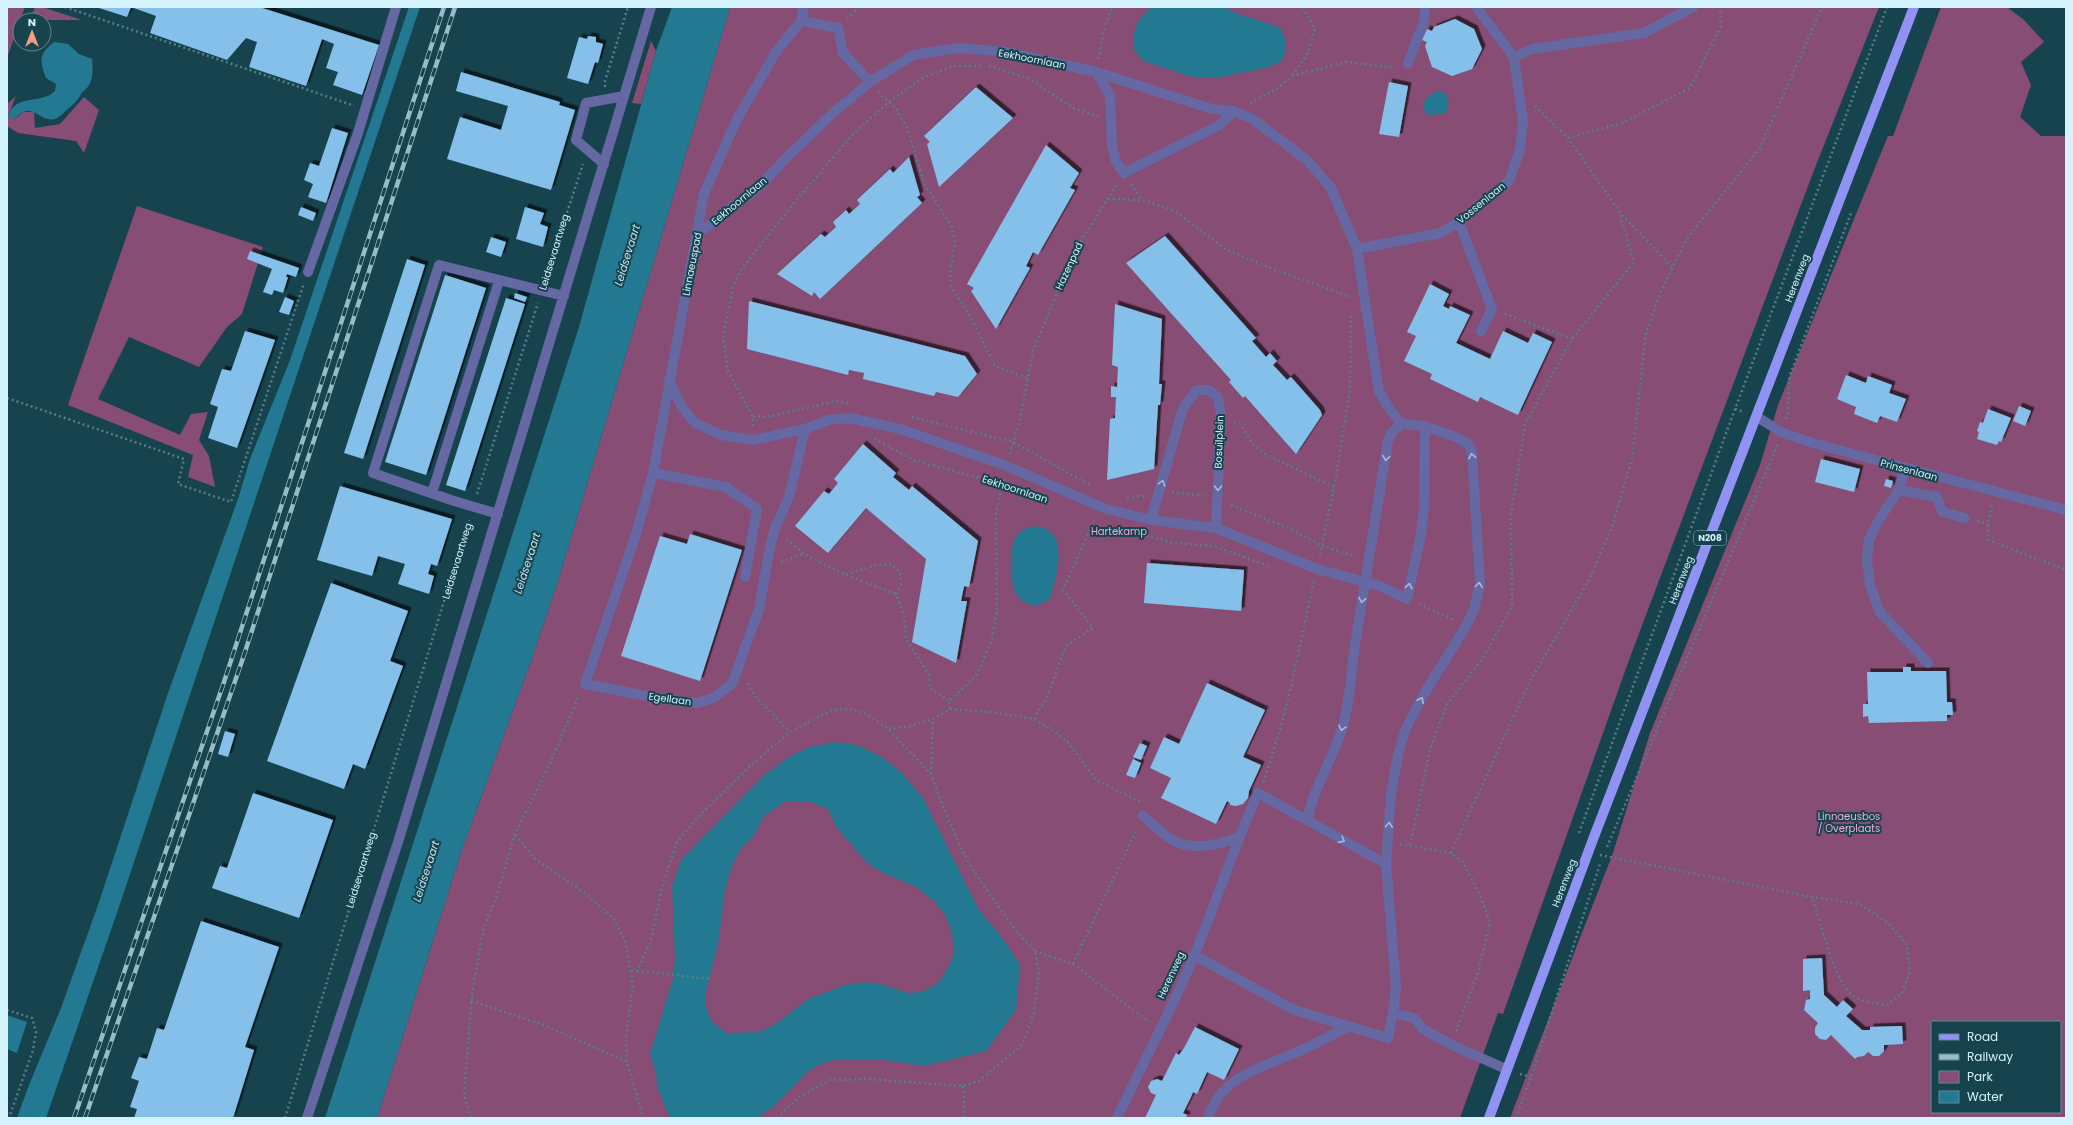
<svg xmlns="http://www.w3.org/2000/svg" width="2073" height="1125" font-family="Poppins,sans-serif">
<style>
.green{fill:#874d74;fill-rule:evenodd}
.water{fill:#227991;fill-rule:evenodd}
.building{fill:#85c0eb;filter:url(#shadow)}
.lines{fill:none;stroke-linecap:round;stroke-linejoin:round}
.path{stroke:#567e89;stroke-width:2.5;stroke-dasharray:2 3;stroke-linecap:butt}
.minor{stroke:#6568a3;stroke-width:10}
.major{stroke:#9093f4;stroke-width:10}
.rail-casing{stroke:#98bbc6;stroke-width:4.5}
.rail{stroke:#17434f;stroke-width:3;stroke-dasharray:9;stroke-linecap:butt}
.oneway{stroke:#a7bbd8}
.labels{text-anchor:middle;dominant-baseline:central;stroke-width:4;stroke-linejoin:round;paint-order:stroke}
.shield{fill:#17434f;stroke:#9bbec8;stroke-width:1}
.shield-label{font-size:9px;font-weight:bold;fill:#d3f2fc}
.street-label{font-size:10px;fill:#d3f2fc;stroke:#17434f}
.park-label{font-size:10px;fill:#f5abdb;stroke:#17434f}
.water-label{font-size:11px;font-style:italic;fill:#c6e4ef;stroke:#17434f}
</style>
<defs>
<filter id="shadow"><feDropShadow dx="3.5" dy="-3.5" stdDeviation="0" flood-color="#0009"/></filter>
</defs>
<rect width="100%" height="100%" fill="#17434f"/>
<path class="green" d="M7,7H25L7,58Z
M35,7H42L82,20H30Z
M730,7H1879L1816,165L1629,660L1503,1014L1498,1013L1460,1118H377L461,852L532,658L558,581Z
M1941,7H2007L2024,20L2044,42L2021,62L2031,85L2020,117L2041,136H2066V1118H1510L1613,853L1650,733L1760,465L1778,405L1888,136H1893ZM1932,1022H2060V1112H1932Z
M651,41L656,51L641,104L632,103Z
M16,96L8,116L15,119L23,112H34L35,128L60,124L84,97L99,110L84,153L76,141L18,133L7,126V104Z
M137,206L263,247L242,314L227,327L199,367L129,337L98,399L180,435L191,414L208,412L199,440L209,456L215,487L188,477L193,455L68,405Z"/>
<path class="water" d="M409,7H420L121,901L46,1118H17L29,1085L61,1008L98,905L168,693L239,496L250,459L290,360Z
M672,7H730L558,581L532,658L461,852L377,1118H325L579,327L656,51Z
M1152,7H1224L1235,13L1279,27C1287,38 1287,48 1282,61L1269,67L1251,71L1215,78H1195L1143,61L1133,48C1135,25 1134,23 1152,7Z
M54,42L68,44L79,54L92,59C93,71 94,85 82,92C79,99 75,103 69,108C65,111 61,116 57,118C41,126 32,98 15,119L8,117C14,93 41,105 55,91L56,84L46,78C39,60 39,54 54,42Z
M1437,91L1443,92C1450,98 1450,106 1445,113L1428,115C1418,106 1427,96 1437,91Z
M1034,526C1038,527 1045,528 1049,531C1067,544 1055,581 1050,599L1036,606C1031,605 1025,603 1021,600C1008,590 1007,543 1020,532C1023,529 1030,528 1034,526Z
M835,742L857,745L882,757L902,773L923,798L979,910L1001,936L1020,965L1016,1010L986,1051L924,1066L879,1059H836L818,1065L804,1075L773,1107L757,1118H670L657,1087L656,1073L650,1054L673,979L675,957L672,887L681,860L763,776L789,757L809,747ZM786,801H807L828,809L836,827L867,863L883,873L916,887L935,902L945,915L952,933L954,953L947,970L936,985L921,992L908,993L881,984L864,982L845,985L808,999L776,1024L759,1032L727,1033L712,1022L707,1011L705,996L718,944L725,890L732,866L741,848L755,834L764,816Z
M7,1015L27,1022L17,1053L7,1049Z"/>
<path class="building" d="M96,7H131L127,17Z
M131,7H259L379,45L362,95L333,85L338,72L326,68L334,44L322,39L306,86L249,67L257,42L246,38L227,60L150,33L156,16Z
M1455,19L1474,29L1482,49L1472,69L1452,76L1432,67L1425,46L1427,42L1422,40L1427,29L1432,31L1434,27Z
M588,36L596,37V42L603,44L598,63L595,62L588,84L567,78L579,37L587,39Z
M461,72L560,102L559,105L575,110L551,190L447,159L460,117L501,130L508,106L456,91Z
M1389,82L1408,86L1399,137L1379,134Z
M976,87L1013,118L939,187L927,144L930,142L924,136Z
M332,128L348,133L326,203L308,197L313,184L304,180L310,163L319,166Z
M1046,145L1079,173L1070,188L1075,190L1038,255L1033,252L1026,266L1030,268L996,329L971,291L974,288L967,284Z
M909,157L920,195L917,197L922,203L820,299L814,292L812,296L777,274L821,234L825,237L836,227L833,222L846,210L849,214L860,204L857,200L890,169L893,173Z
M301,207L316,213L313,221L298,215Z
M525,207L544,213L540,224L548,227L543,247L516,239Z
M1165,236L1256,338L1252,341L1266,357L1270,353L1277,361L1273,365L1287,380L1291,377L1320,410L1322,415L1296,454L1245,396L1243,398L1229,382L1231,380L1126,263Z
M491,237L506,242L501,257L486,252Z
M250,251L299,268L296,277L287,274L286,277H288L283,293L274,290L272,295L263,292L272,269L247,259Z
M407,259L425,265L363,459L344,453Z
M445,275L486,288L426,475L385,462Z
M1430,284L1449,294L1443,306L1449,309L1450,306L1470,315L1456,343L1490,359L1503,331L1528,343L1533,333L1552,342L1518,415L1480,397L1478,402L1430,379L1432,374L1404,361L1416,336L1407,332Z
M515,293L527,297L525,302L514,298Z
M285,297L294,301L289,315L279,312Z
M506,298L525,304L465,491L446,485Z
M749,301L965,356L977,374L958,397L936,392L934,396L863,379L864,373L849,370L848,375L747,349Z
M1115,304L1162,319L1159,384H1162L1160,405H1158L1154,469L1107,480L1110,419L1115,418L1116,397H1111V386L1117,387L1118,367L1112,365Z
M245,331L275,340L237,448L208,438L218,407L210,404L222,369L231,371Z
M1846,375L1866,383L1868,376L1892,385L1889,393L1906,399L1897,422L1880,416L1877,423L1854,414L1856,407L1837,399Z
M2019,406L2031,411L2025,426L2013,421Z
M1988,409L2011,418L2001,442L1999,441L1997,445L1977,439L1979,432L1977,431L1980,422L1983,423Z
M863,444L896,473L893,477L909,490L912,486L978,541L969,587L964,586L961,601H967L956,663L912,642L926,559L866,508L828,553L795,526L824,491L829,494L838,483L834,479Z
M1821,459L1860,469L1854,492L1815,482Z
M1886,479L1893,481L1891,488L1884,486Z
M340,486L452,519L437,566L431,564L428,574L434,576L429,594L398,584L405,564L378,556L372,576L317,560Z
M690,534L742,550L700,681L621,656L660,536L687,544Z
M1147,563L1244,570L1241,611L1144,603Z
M331,583L408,611L390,661L403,666L365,769L353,764L344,789L267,761Z
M1903,667H1911V671H1946L1947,702H1952L1953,715H1947V721L1869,723L1868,716L1863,717V704H1868L1867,672H1903Z
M1207,683L1265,710L1243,757L1261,765L1249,791L1248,798L1243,804L1236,806L1230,805V803L1227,801L1216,824L1161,798L1171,778L1150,768L1164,737L1179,744Z
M225,731L235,734L228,757L218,754Z
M1140,743L1147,746L1141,760L1133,757Z
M1133,759L1141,763L1135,778L1126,775Z
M253,793L333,820L299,918L212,888L220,866L227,868Z
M201,921L279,947L245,1047L254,1050L233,1118H134L137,1109L130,1107L139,1081L131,1078L139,1057L147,1059L157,1028L164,1030Z
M1822,958L1824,995L1837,1007L1843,1000L1853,1009L1846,1016L1862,1030H1870V1027L1902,1026L1903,1044L1884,1045V1051L1879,1056H1873L1868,1052L1864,1056L1857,1057L1855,1059L1831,1035L1826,1040L1820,1039L1815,1034V1028L1818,1023L1804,1010L1806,1000L1810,999V990L1803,991V959Z
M1195,1027L1239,1049L1224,1080L1207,1072L1197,1094L1193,1092L1191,1097L1183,1113L1187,1115L1186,1118H1145L1156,1095L1151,1093L1148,1087L1151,1081L1157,1079L1162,1081L1176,1053L1179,1055L1184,1048Z"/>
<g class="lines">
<path class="path" d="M65,7L352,105
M847,19L859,7
M1098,59L1105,26L1113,7
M989,66L1028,78L1073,108L1098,117
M1292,75L1307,55L1315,29L1303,7
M605,87V81L628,7
M878,92L897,110L908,130L925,185L952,227L955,242L950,274L952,289L968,312L995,366L1027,378
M1250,103L1278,88L1292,76L1346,62L1386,67L1395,66
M1535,106L1568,138L1619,211L1673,268
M1568,138L1622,123L1690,88L1721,26L1720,7
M1131,184L1142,200
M1108,199L1142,200L1175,211L1227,250L1278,271L1351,297
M545,279L583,164
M1505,314L1572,339
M7,398L184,459L178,484L231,502L304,283
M1735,409L1744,412
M753,417L771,416L836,401L848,403
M912,417L1013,442L1090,485
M1786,419C1790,404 1788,390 1790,375L1851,213
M1234,422L1240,424L1254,445L1263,453L1334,487
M753,426V417L728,371L723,336L733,287L742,268L800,196L854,133L889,102L924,77L954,66H984
M874,439L914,460L1023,490
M1010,454L1020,419L1033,351L1074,252L1117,184
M1172,492L1205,496
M477,494L538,303
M1127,498L1144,496
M1231,505L1291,529L1322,546L1355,556
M1992,505L1988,524V540L2066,570
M1977,521L1988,524
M1127,530L1173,543L1214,546L1268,566
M787,539L804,554L846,575L896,594
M1320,555L1334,487L1350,390L1351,315
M781,562L803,554
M846,575L875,565L891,564L900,572L901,584L896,594L904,615L906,639L929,675L930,688L949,701
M1419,604L1454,620
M748,683L755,696L790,732
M950,709L949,701L976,676L991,643L997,612L996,512L1004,478
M1034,719L1047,697L1066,646L1093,628L1063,590L1094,521
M889,729L911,726L933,719L950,709L992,712L1034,719L1049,728L1068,742L1096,780L1141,802
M931,774L933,719
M1263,782C1287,717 1299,648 1314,581
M1579,833L1735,409L1887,7
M515,835L534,858L586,894L614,919L626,944L633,985L626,1037L627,1062
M1400,844L1451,853
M1410,845L1431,746L1447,704L1483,658L1512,606L1511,516L1525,424L1572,339L1634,262L1619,211
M1607,847L1778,444
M1600,855L1812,897L1860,904L1889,924L1907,945L1910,972L1902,993L1887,1005C1875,1003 1861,1003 1851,994C1833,977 1821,923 1812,897
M1035,951L1073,964L1149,1022
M1073,964L1137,829
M631,971H637L651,941L662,886L677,842L698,817L750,766L790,732L832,710L852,709L867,714L888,729L931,774L943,807L961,848L974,872L1016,931L1035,951L1039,975L1034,1012L1023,1044L979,1081L963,1086L868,1079L830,1080L799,1097L777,1118
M637,971L711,979
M471,1001L541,1024L627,1062L643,1118
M7,1010L32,1018L36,1032L33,1050L9,1118
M1456,1031L1478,973L1490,922L1480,895L1463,862L1451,853L1529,683L1590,578L1613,524L1632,459L1646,333L1661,291L1688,237L1760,148L1822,7
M1520,1074L1531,1077
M963,1086L965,1118
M285,1118L469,520
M471,1118L464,1096L472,994L484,927L498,892L515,834L546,772L579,696
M1516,1118L1531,1077L1600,864"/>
<path class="minor" d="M804,7L801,21L776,52L736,121L704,194L653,473L635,537L585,684L663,699L698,703L713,698L732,684L759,609L770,547L775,528L789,497L805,429
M1476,7L1514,57
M801,21L838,28L843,53L870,82
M1408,63L1424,21L1425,7
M1096,72L1110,96L1112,145L1116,162L1124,173L1218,126L1234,111
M604,164L576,140L586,103L624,96
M1459,222L1492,309L1481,331
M698,234L760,186L786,158L834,112L870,82L913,55L958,48L1007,52L1096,72L1212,109L1234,111L1251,118L1308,161L1331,188L1357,249L1379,392L1391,411L1402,424L1425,426L1458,438L1468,444L1472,453L1480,583L1474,610L1466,626L1424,694L1406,728L1398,755L1391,794L1386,864L1396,987L1393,1013L1388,1038L1294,1010L1194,955
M1357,249L1440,233L1459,222L1509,181L1520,149L1523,122L1514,57L1532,49L1644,33L1693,7
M308,272L357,136L396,7
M669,379L681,406L695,423L721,435L753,440L805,429L829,420L850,418L900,429L1007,466L1106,509L1151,520L1216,528L1317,569L1380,586L1407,599L1421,534L1424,507L1425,426
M1757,417L1783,433L1816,444L2066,510
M1905,468L1899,490L1878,521L1869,540L1867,560L1870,585L1879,611L1928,663
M653,473L726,487L757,509L745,577
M1899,490L1937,497L1942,512L1965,518
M432,493L499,281
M498,514L451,500L373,473L439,265L564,296
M1151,520L1183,408L1197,390H1209L1218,398L1221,414L1216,528
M1143,816C1151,823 1160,831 1169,838C1189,852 1216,845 1238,838
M1308,821C1309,797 1333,758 1341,732C1349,706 1351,678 1354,651L1388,440L1393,431L1402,424
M1393,1013L1414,1018L1424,1030L1452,1045L1506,1069
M307,1118L399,839L651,7
M1117,1118C1143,1063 1172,1009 1195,954C1217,900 1234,846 1258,793L1386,864
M1208,1118C1221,1077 1260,1068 1295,1053C1313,1045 1330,1036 1347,1027"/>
<path class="major" d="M1489,1118L1592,842L1914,7"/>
<defs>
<path id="rail" d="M74,1118L224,682L444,7
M85,1118L244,655L455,7"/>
</defs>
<use href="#rail" class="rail-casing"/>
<use href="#rail" class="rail"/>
</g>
<defs><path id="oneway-chevron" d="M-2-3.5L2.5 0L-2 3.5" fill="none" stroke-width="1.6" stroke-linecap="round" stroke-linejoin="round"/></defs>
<g class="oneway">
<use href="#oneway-chevron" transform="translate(1472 456) rotate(-101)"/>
<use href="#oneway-chevron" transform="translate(1386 458) rotate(98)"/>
<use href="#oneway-chevron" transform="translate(1162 483) rotate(-73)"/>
<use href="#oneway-chevron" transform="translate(1218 488) rotate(91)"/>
<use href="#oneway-chevron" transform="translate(1479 585) rotate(-83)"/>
<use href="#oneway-chevron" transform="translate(1409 586) rotate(-80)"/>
<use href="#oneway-chevron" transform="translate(1362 600) rotate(100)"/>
<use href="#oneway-chevron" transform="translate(1421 700) rotate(-63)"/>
<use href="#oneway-chevron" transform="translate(1342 728) rotate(104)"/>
<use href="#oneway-chevron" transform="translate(1389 825) rotate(-86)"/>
<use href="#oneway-chevron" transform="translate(1342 840) rotate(29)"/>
</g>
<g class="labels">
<rect class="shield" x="1694" y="531" width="32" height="14" rx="3"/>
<g class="shield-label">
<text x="1710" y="538">N208</text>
</g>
<g class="street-label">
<text transform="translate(1032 59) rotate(11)">Eekhoornlaan</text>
<text transform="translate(739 201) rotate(-40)">Eekhoornlaan</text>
<text transform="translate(1481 203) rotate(-39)">Vossenlaan</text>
<text transform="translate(554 252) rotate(-73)">Leidsevaartweg</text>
<text transform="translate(692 264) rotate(-79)">Linnaeuspad</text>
<text transform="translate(1069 266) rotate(-65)">Hazenpad</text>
<text transform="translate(1797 278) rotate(-69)">Herenweg</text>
<text transform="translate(1219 442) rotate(-88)">Bosuilplein</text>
<text transform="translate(1909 470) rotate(15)">Prinsenlaan</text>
<text transform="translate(1015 489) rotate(18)">Eekhoornlaan</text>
<text transform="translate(457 561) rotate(-73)">Leidsevaartweg</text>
<text transform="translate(1681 580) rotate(-69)">Herenweg</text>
<text transform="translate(670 699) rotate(8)">Egellaan</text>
<text transform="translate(361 870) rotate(-73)">Leidsevaartweg</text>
<text transform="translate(1564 883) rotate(-69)">Herenweg</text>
<text transform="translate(1171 975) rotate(-65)">Herenweg</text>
</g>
<g class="park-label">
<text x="1119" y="531">Hartekamp</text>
<text x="1849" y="816">Linnaeusbos<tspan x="1849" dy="12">/ Overplaats</tspan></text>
</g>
<g class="water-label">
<text transform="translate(627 255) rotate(-73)">Leidsevaart</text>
<text transform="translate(527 563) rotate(-72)">Leidsevaart</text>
<text transform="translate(426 871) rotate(-72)">Leidsevaart</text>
</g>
</g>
<rect width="2073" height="1125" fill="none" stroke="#d3f2fc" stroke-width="16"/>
<rect x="1931" y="1021" width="130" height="92" fill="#17434f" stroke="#628994"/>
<rect x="1939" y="1034" width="20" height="6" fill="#9093f4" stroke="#628994"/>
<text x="1967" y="1041" font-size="12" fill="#d3f2fc">Road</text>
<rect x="1939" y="1054" width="20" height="6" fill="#98bbc6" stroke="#628994"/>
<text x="1967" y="1061" font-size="12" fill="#d3f2fc">Railway</text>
<rect x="1939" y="1071" width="20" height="12" fill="#874d74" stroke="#628994"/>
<text x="1967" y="1081" font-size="12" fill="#d3f2fc">Park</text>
<rect x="1939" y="1091" width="20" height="12" fill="#227991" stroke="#628994"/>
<text x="1967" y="1101" font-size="12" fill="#d3f2fc">Water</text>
<g transform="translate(32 32)"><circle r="19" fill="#17434f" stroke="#628994"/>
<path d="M0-3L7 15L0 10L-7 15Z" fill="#f3a082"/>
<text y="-6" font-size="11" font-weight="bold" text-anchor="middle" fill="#d3f2fc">N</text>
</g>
</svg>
